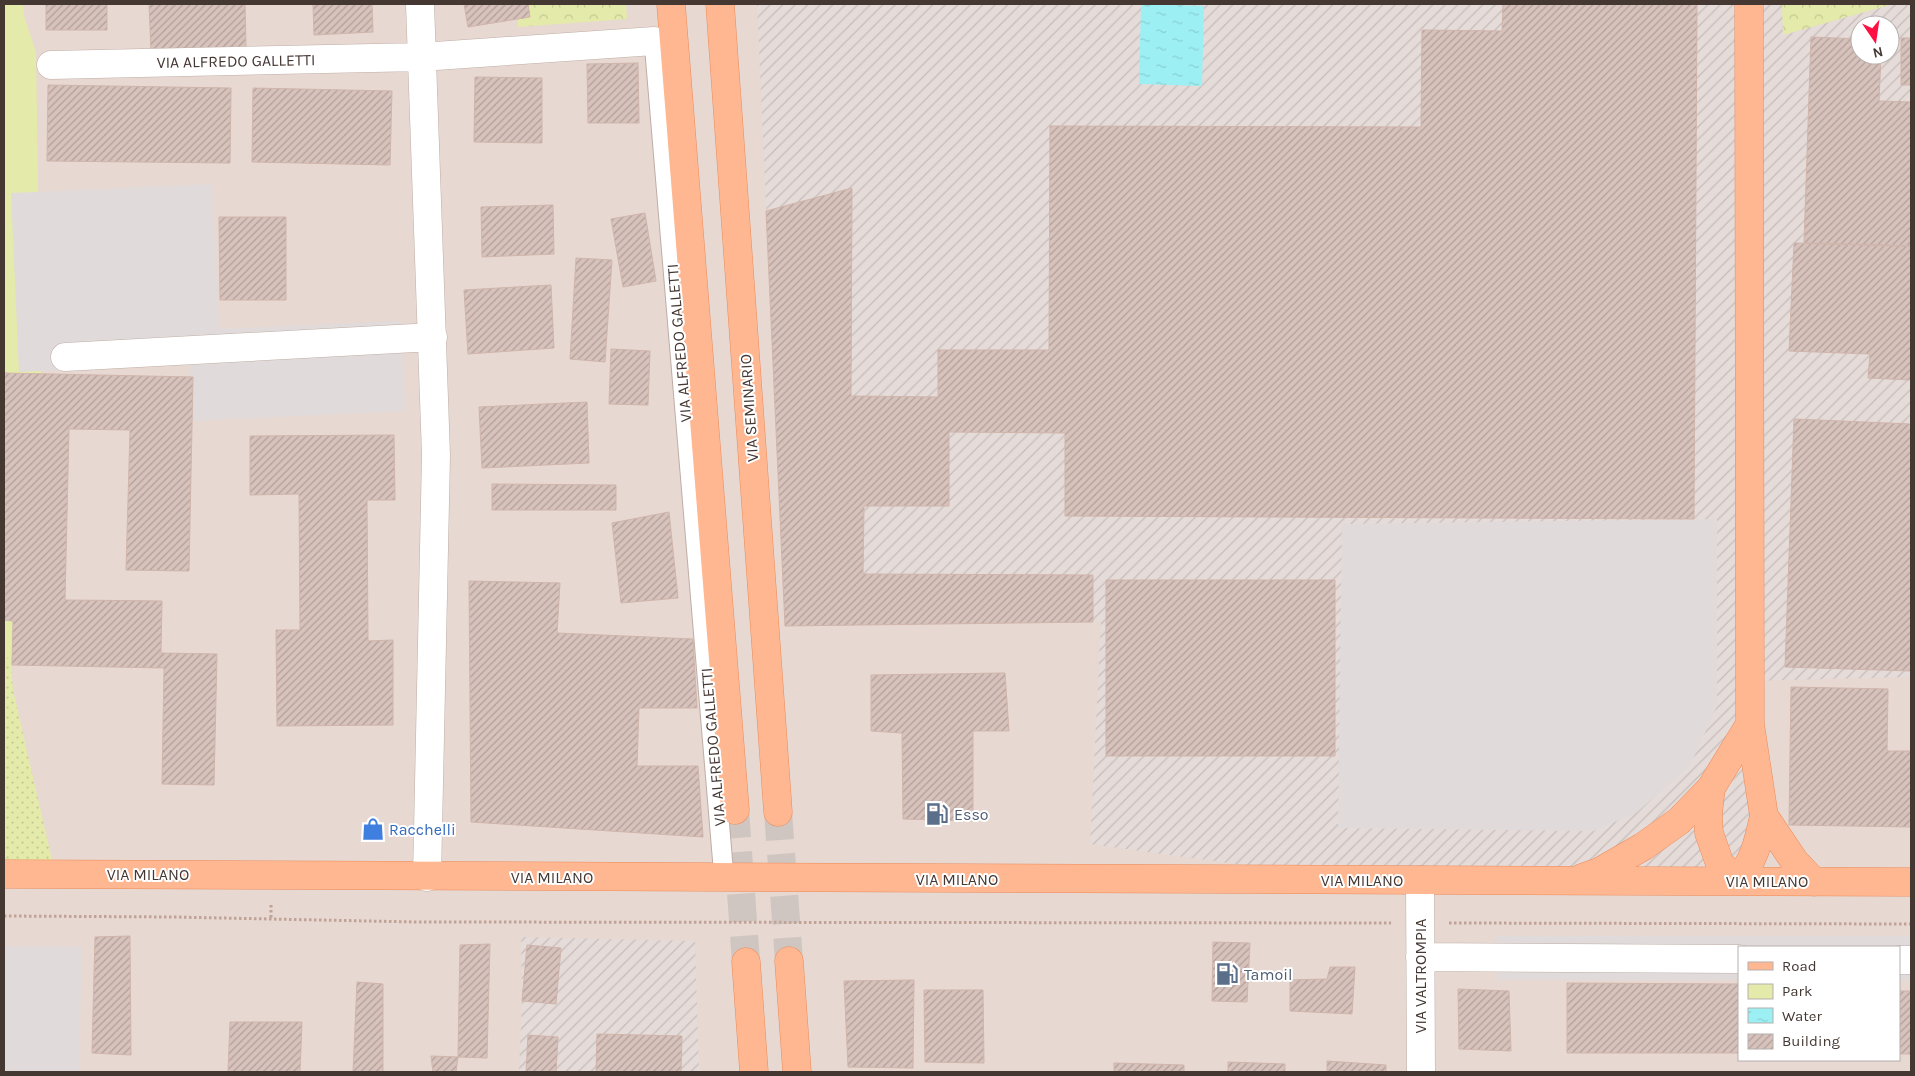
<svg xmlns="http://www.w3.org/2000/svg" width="1915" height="1076" font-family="Karla,sans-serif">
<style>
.residential{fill:#e7d8d1;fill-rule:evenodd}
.industrial{fill:url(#industrial-furrows);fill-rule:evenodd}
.grass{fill:url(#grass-dots)}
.forest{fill:url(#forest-crowns)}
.park{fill:#e4eaaa}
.parking{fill:#e0dbda}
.water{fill:url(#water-ripples)}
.building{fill:url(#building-hatch);stroke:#d0b5ab}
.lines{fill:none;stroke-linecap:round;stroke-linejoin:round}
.primary-tunnel{stroke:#d0c6c1;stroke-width:28;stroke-dasharray:28 14;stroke-linecap:butt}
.lane-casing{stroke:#bfaea6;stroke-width:21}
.street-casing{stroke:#bfaea6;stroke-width:29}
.primary-casing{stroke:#ea8b5b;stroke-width:29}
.path{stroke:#c1a296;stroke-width:3;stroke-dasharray:2.5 2.5;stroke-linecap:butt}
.lane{stroke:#fff;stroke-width:19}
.street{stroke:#fff;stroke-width:28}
.primary{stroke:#ffb791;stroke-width:28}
.labels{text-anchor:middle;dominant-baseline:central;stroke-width:4;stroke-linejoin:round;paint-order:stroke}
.street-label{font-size:16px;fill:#453833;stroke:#fff}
.service-label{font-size:16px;fill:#4e5e75;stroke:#fff;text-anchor:start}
.shop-label{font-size:16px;fill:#366cbe;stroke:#fff;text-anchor:start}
</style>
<defs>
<pattern id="industrial-furrows" width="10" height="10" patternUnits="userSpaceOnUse" patternTransform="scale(1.25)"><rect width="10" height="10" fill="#e5dbd9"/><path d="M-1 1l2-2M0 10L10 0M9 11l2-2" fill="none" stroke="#c6bdbb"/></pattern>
<pattern id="grass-dots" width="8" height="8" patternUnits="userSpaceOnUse" patternTransform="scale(1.25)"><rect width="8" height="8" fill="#e4eaaa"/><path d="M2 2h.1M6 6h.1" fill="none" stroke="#c5c993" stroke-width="1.8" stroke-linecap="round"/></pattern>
<pattern id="forest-crowns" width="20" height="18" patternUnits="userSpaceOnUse" patternTransform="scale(1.25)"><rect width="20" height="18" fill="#e4eaaa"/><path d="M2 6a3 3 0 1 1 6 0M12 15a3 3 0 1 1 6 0" fill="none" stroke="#c5c993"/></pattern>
<pattern id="water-ripples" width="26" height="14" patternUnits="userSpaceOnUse" patternTransform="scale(1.25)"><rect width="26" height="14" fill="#9cf0f4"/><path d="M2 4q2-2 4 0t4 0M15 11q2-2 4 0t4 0" fill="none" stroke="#88cfd2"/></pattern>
<pattern id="building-hatch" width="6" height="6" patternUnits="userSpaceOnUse" patternTransform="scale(1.25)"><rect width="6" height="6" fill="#d8c2bc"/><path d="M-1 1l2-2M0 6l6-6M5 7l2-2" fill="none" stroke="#b19f99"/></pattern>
</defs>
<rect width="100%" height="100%" fill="#f3e9e4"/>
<path class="residential" d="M4,4H1911V1072H4ZM1860,25H1890V55H1860ZM1739,947H1899V1060H1739Z"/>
<path class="industrial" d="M757,4H1782L1784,35L1893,4H1911V677L1749,681L1758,880H1352L1090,844L1101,622L785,626ZM1860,25H1890V55H1860Z
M521,937L695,941L699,1072H519L522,1001Z"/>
<path class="grass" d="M4,565L13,690L55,873L4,870Z"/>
<path class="forest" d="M518,4H626L627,19L518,27Z
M1782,4H1893L1783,35Z"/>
<path class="park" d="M4,4H23L24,16L36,52L41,377L4,372Z
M4,595L23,596L22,657L4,658Z"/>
<path class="parking" d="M212,184L219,329L401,321L405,411L191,421L189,364L19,372L11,193Z
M1717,519V706L1690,766L1637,812L1594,831L1338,828L1342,524Z
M1495,936H1911V981H1899V947H1739V980H1497Z
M4,946L82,947L79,1072H4Z"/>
<path class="water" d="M1141,4L1204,6L1202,86L1139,84Z"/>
<path class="building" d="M46,4H107V30H46Z
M149,4H245L246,47L151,51Z
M313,4H372L373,32L314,35Z
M464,4H528L530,17L468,27Z
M1503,4H1697L1694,519L1065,516V433L949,432V506H864L863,574L1093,575V622L785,626L766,211L852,188L851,396L938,397V350H1049L1050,126L1421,127L1422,30L1502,31Z
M1811,37L1860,39V55H1881L1879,101L1911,102V246L1804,243Z
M1901,38H1911V85H1901Z
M638,63L639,123H588L587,64Z
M475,77L542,78V143L474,142Z
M48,85L231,88L230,163L47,161Z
M253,88L392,91L390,165L252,162Z
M553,205L554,254L482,257L481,207Z
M645,213L656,281L623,287L611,219Z
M219,217H286V300H220Z
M1794,243L1911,246V380L1868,378L1870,354L1789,351Z
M576,258L612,260L605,362L570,359Z
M551,285L554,348L468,354L464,290Z
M611,349L650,351L648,405L609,404Z
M4,373L193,377L189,571L126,570L130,430L69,429L65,600L162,601L161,653L217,654L214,785L162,784L164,668L12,665L13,621L4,620Z
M587,402L589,463L482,468L479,407Z
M1794,419L1911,424V671L1785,667Z
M394,435L395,500H367L368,641L393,640V725L277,726L276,630H300L299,494L250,495V436Z
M492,484L616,485V510H492Z
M669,512L678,598L621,603L612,523Z
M1106,580H1335V756H1106Z
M469,581L560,583L557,633L693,639L697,708H639L637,766H698L703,837L471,822Z
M1005,673L1009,731H973V821L903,819L902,733L871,731V675Z
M1791,687L1888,689L1887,751H1911V827L1789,825Z
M130,936L131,1055L92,1053L95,937Z
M1213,942L1250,943L1247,1002L1212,1001Z
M490,944L487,1058L458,1057L460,945Z
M527,945L561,948L556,1004L522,1001Z
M1330,967H1355L1352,1014L1290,1011V980L1327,979Z
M914,980L913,1068L848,1067L844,981Z
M357,982L383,984V1072H353Z
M1567,983L1739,984V1053H1567Z
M1458,989L1509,991L1511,1051L1459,1049Z
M924,990H983L984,1063L925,1062Z
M1899,991H1911V1054H1899Z
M230,1022H302L300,1072H228Z
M597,1034L682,1036L681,1072H596Z
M528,1035L558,1037L556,1072H526Z
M431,1056L458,1057L456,1072H433Z
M1327,1061L1386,1065V1072H1327Z
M1228,1062L1285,1064V1072H1228Z
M1114,1063L1184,1065V1072H1114Z"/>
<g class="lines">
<path class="primary-tunnel" d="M735,810L746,962
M778,812L789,961"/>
<defs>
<path id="lane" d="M654,41L724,878"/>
<path id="street" d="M420,4L436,455L427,877
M51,65L421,57L654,41
M65,357L433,337
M1420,880L1421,1072
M1420,957L1739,959
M1899,960H1911"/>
<path id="primary" d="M671,4L735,810
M720,4L778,812
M1749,4L1750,724L1764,816L1795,862L1814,882
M1711,788L1708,814L1709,833L1720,864L1737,881
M4,874L1911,882
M1582,878L1599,872L1644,846L1679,821L1711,788L1750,724
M1737,881C1755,859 1758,843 1764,816
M789,961L797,1072
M746,962L754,1072"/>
</defs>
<use href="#lane" class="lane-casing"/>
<use href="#street" class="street-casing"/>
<use href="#primary" class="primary-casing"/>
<path class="path" d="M271,905V919
M4,916L173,917L416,922L1391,923
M1449,923L1911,924"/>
<use href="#lane" class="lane"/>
<use href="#street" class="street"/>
<use href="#primary" class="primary"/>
</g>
<defs>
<symbol id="fuel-bare" viewBox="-9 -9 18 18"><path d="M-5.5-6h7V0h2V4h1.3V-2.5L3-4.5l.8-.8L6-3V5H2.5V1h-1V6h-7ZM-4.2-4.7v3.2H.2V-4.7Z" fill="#5c6f8a" stroke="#fff" stroke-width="2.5" paint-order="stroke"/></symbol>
<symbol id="shop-bare" viewBox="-9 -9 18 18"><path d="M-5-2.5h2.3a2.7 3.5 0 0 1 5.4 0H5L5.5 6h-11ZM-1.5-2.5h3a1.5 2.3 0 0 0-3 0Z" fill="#3f7fe0" stroke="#fff" stroke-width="2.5" paint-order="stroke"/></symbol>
</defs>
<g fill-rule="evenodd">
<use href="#fuel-bare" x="921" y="798" width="32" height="32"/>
<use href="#shop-bare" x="357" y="813" width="32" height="32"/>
<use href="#fuel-bare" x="1211" y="958" width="32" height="32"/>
</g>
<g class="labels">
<g class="street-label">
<text transform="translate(236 61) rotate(-1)">VIA ALFREDO GALLETTI</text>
<text transform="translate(679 343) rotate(-95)">VIA ALFREDO GALLETTI</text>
<text transform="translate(749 408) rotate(-94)">VIA SEMINARIO</text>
<text transform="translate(713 747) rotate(-95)">VIA ALFREDO GALLETTI</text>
<text x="148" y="874">VIA MILANO</text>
<text x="552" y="877">VIA MILANO</text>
<text x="957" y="879">VIA MILANO</text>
<text x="1362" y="880">VIA MILANO</text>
<text x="1767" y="881">VIA MILANO</text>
<text transform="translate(1420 976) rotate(-90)">VIA VALTROMPIA</text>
</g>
<g class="service-label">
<text x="954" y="814">Esso</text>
<text x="1244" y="974">Tamoil</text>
</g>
<g class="shop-label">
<text x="389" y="829">Racchelli</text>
</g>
</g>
<rect width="1915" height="1076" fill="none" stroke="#453833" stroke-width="10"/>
<rect x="1738" y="946" width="162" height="115" fill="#ffffff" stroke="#b5afad"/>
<rect x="1748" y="962" width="25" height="8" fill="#ffb791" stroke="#b5afad"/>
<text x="1782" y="971" font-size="15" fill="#453833">Road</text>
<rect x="1748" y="984" width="25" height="15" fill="#e4eaaa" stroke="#b5afad"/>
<text x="1782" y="996" font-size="15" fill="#453833">Park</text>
<rect x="1748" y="1008" width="25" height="15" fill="url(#water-ripples)" stroke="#b5afad"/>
<text x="1782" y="1021" font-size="15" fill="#453833">Water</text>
<rect x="1748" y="1034" width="25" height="15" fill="url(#building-hatch)" stroke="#b5afad"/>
<text x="1782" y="1046" font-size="15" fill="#453833">Building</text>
<g transform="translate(1875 40) rotate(167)"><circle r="24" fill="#ffffff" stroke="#b5afad"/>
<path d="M0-4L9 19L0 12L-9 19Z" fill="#ff0f42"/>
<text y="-8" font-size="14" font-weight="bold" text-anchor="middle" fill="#453833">N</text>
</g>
</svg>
